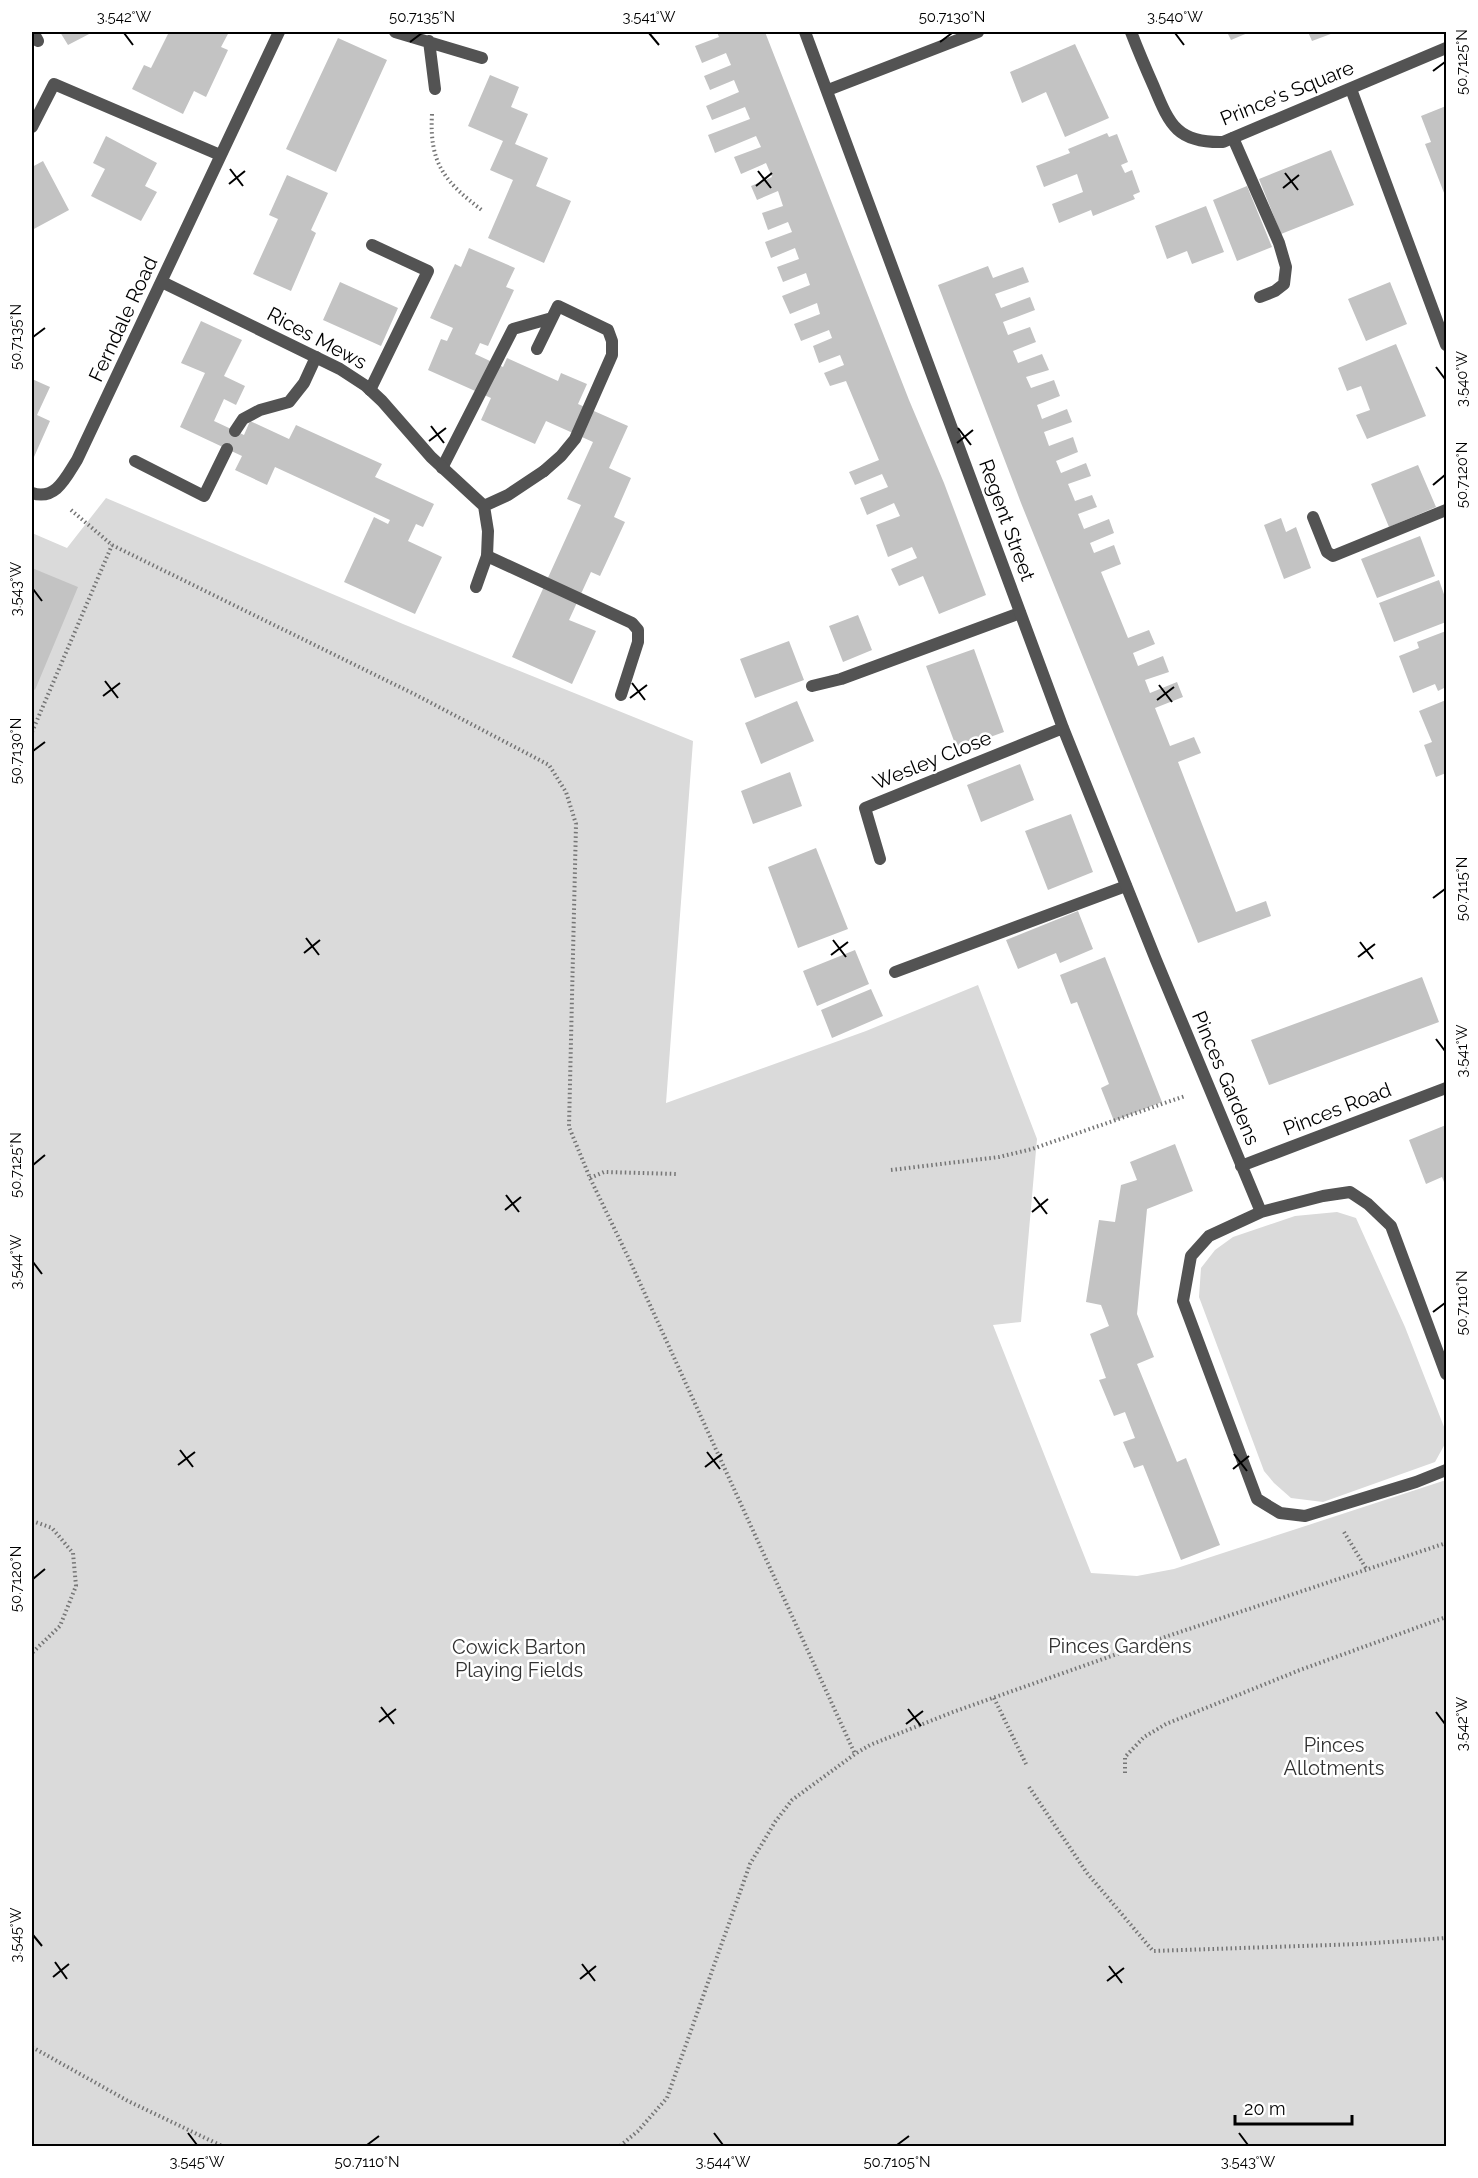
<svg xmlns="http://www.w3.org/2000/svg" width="1478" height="2178" font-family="Raleway,sans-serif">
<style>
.green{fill:#dadada}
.building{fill:#c3c3c3}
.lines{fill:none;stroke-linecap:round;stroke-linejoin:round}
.path{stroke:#757575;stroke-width:4;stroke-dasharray:1.5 3;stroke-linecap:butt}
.service{stroke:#535353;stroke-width:12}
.minor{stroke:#535353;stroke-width:12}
.ticks{fill:none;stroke:#000;stroke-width:2}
.labels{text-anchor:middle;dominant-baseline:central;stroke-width:5;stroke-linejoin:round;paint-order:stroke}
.street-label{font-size:20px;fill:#000;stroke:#fff}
.park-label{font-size:20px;fill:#313131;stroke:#fff}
.neatline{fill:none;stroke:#000;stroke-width:2}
.ticks-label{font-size:15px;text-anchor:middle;fill:#000}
</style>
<rect width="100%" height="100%" fill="#fff"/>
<path class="green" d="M106,498L403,624L693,741L666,1103L866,1031L978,985L1037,1139L1021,1322L993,1325L1091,1573L1137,1576L1174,1569L1446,1480V2146H32V533L67,548Z
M1337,1212L1356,1218L1405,1327L1446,1432V1442L1435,1462L1323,1502L1291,1498L1274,1483L1264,1471L1199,1297L1201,1268L1215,1250L1233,1237L1295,1216Z"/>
<path class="building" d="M60,32H93L68,45Z
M169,32H229L221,47L228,50L206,97L194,91L183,114L132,89L144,65L151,68Z
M717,32H765L909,400L944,483L986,595L939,614L923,576L899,586L891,569L917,558L912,547L888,557L876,525L900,516L894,503L867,515L860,498L888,487L882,474L855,485L849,472L879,460L846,381L830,386L824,373L844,365L840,355L819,363L813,346L832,338L829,330L801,341L794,324L820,314L817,303L790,314L782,296L810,285L806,273L783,282L777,267L799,259L795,248L771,258L765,242L792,232L788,222L768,230L762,213L783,206L778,191L757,200L751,186L772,177L766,163L741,174L734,157L761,147L756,136L715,153L708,135L750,119L745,107L712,120L706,106L739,92L734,80L710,90L704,76L731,65L726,53L702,63L695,46L719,37Z
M1227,32H1250L1231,40Z
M1308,32H1336L1312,41Z
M338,38L387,60L336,172L286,149Z
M1075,44L1109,118L1065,137L1046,92L1022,103L1010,72Z
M490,75L519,87L511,107L528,114L515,144L548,158L536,186L571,201L544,263L488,238L513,180L490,170L503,141L468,126Z
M1446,106V198L1425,144L1431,142L1421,116Z
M1107,133L1109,137L1117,134L1128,162L1121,165L1125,173L1132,170L1140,192L1133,195L1135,199L1093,216L1091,210L1059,223L1052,204L1083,192L1077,174L1044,187L1036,166L1070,153L1068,149Z
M106,136L157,163L145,186L157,192L141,221L91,196L105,169L93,163Z
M1331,150L1354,205L1281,234L1259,179Z
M43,161L69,210L32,230V167Z
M287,175L328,193L311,230L316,233L291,291L253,274L278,219L269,215Z
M1247,186L1272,247L1237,261L1213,200Z
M1206,206L1224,252L1192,264L1187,251L1167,259L1155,226Z
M469,248L515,268L506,287L514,290L488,346L480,343L475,354L503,367L507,358L558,381L561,373L587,384L578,404L628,426L609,468L631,478L614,517L625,522L600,576L591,572L569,620L596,631L572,684L512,657L581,505L567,499L593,442L546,421L535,444L481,420L491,398L428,370L441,339L447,341L453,328L430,318L455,264L461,267Z
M988,266L993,278L1023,267L1029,282L995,294L1001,308L1030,297L1035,310L1003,322L1008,335L1030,327L1036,342L1013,351L1018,363L1042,354L1049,370L1026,377L1031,388L1054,380L1060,396L1037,405L1042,419L1067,409L1072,422L1044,432L1049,446L1073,437L1078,452L1056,461L1061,473L1086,463L1091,476L1068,484L1075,501L1092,495L1097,507L1078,514L1084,529L1109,519L1114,533L1090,543L1094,553L1114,545L1121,564L1101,572L1128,638L1149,630L1155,644L1133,653L1138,666L1163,656L1169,672L1145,680L1150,693L1177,682L1183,697L1155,708L1170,746L1194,737L1201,753L1178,762L1236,912L1266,901L1271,916L1198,943L1021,503L938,285Z
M340,282L398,308L381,346L323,320Z
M1390,282L1407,324L1366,341L1348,299Z
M201,321L242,340L224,376L245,386L236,405L224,399L214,421L244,435L250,421L289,439L296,425L382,464L375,477L434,504L423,527L416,524L408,541L442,557L415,614L344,582L374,517L388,524L390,520L275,467L267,485L235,470L242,456L180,427L205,373L181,363Z
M1396,344L1426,416L1367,439L1356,415L1370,410L1361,386L1347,391L1338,368Z
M32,379L50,387L37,415L50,421L34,457L32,456Z
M1418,465L1436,507L1389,527L1371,484Z
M1281,518L1286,532L1296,527L1311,568L1284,579L1264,525Z
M1420,536L1435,576L1377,598L1361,559Z
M32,568L78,587L35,690L32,688Z
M1439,580L1446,600V622L1394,642L1379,603Z
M858,615L872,650L843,662L829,626Z
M1446,631V687L1438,691L1435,684L1413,693L1399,656L1419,648L1417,642Z
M789,641L804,680L755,698L740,659Z
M974,649L1004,732L957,749L926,666Z
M1446,700V773L1436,777L1424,745L1432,742L1419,711Z
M797,701L814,741L761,764L745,723Z
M1020,764L1034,800L981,822L967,785Z
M790,772L802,806L753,824L741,791Z
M1071,814L1093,872L1048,890L1025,831Z
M816,848L848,929L798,948L768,867Z
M1078,911L1093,949L1060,963L1056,953L1018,969L1006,940Z
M855,950L869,984L817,1006L803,971Z
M1105,957L1162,1102L1114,1121L1101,1088L1109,1084L1077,1002L1071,1004L1060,975Z
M1422,977L1439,1022L1269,1085L1251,1040Z
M871,989L883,1016L832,1038L821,1010Z
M1446,1125V1187L1442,1177L1426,1184L1409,1140Z
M1175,1144L1193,1191L1147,1209L1137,1314L1154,1357L1137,1364L1177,1462L1186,1458L1220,1545L1181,1560L1143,1465L1134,1468L1123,1442L1135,1438L1125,1412L1114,1416L1099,1380L1106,1378L1090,1334L1109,1326L1101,1305L1086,1302L1099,1220L1115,1222L1121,1185L1137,1180L1130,1162Z"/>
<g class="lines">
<path class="path" d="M432,114C429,164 445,182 483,211
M71,510L112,545L416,695L549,765L566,792L576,824L569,1127L590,1178L629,1259L855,1754
M32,732L112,545
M891,1170L999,1157L1032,1149L1185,1096
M590,1178L604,1172L676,1174
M32,1521L52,1528L73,1553L76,1586L60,1626L32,1653
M1344,1532L1367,1570
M994,1698L1027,1766
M1125,1773V1757L1144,1737L1166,1724L1300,1670L1446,1617
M1029,1787L1087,1873L1153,1951L1360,1944L1446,1938
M32,2047L128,2101L222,2146
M620,2146L638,2131L667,2098L750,1864L775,1822L792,1800L855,1754L870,1745L953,1712L1171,1635L1446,1543"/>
<path class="service" d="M1233,138L1279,243L1286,267L1284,284L1275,291L1260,297
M537,349L558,306L608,330L612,341V355L575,439L561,456L544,471
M370,390L428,271L372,245
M235,431L243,419L260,410L289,402L304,383L316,357
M135,461L204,496L227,449
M442,468L513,329L552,318
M1313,517L1327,552L1333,556L1446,510
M487,556L632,623L638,630V642L621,695
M812,686L841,679L1020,613
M895,972L1126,886"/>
<path class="minor" d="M33,32L38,41
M395,32L482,58
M805,32L1063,728L1156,960L1261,1212
M1131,32C1138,50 1146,69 1154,87C1170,126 1178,143 1223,142L1446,48
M429,41L435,89
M1351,89L1446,345
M828,90L978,32
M32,127L54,84L220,155
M162,282L340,369L366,386L382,401L431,457L484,506L488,531L487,556L476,587
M32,493C56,501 66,477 77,460L279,32
M484,506L508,495L544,471
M880,859L865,808L1063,728
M1241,1166L1446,1088
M1446,1374L1391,1226L1368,1204L1350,1192L1323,1196L1261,1212L1209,1236L1191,1256L1183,1301L1257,1499L1280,1513L1305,1516L1416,1482L1446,1470"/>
</g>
<path class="ticks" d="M124,33L133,45M649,33L659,45M1175,33L1184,45M410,42L422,33M940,42L952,33M1433,71L1445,62M230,169L243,186M758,171L771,188M1285,173L1298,190M229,184L245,171M756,186L772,173M1283,188L1299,175M33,337L45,328M1436,367L1445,379M431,426L444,443M958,428L971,445M429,441L446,428M957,443L973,430M1433,485L1445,475M33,589L42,601M105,681L118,698M632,683L645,700M1159,685L1172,702M103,696L120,683M630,698L647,685M1157,700L1174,687M33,751L45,742M1433,898L1445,889M306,938L319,955M833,940L846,957M1360,942L1373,959M304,953L320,940M831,955L848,942M1358,957L1375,944M1436,1039L1445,1051M33,1165L45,1155M506,1195L519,1212M1034,1197L1047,1214M505,1210L521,1197M1032,1212L1048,1199M33,1262L42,1274M1433,1312L1445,1303M180,1450L193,1467M707,1452L720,1469M1234,1454L1247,1471M178,1465L195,1452M705,1467L722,1454M1233,1469L1249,1456M33,1579L45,1569M381,1707L394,1724M908,1709L921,1726M1436,1712L1445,1724M379,1722L396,1709M906,1724L923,1711M33,1935L42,1946M55,1962L67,1979M582,1964L595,1981M1109,1966L1122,1983M53,1977L69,1964M580,1979L596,1966M1107,1981L1124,1968M188,2133L197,2145M714,2133L723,2145M1239,2133L1248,2145M367,2145L379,2136M897,2145L909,2136"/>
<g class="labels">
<g class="street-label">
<text transform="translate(1287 93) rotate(-22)">Prince's Square</text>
<text transform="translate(123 319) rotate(-65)">Ferndale Road</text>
<text transform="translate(317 338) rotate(28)">Rices Mews</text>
<text transform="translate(1007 520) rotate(70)">Regent Street</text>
<text transform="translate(932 760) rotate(-22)">Wesley Close</text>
<text transform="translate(1226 1078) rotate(67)">Pinces Gardens</text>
<text transform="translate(1337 1109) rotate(-21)">Pinces Road</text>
</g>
<g class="park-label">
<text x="1120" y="1646">Pinces Gardens</text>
<text x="519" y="1647">Cowick Barton<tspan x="519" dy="23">Playing Fields</tspan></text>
<text x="1334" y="1745">Pinces<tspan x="1334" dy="23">Allotments</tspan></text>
</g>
</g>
<rect width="1478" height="2178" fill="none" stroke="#ffffff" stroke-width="66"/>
<path d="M1235 2115v9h117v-9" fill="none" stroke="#000000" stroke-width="3"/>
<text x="1244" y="2115" font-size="18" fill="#000000" stroke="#ffffff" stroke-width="4.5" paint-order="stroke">20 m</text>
<rect x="33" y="33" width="1412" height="2112" class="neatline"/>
<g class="ticks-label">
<text x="124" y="22">3.542°W</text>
<text x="422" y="22">50.7135°N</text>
<text x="649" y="22">3.541°W</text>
<text x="952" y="22">50.7130°N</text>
<text x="1175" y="22">3.540°W</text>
<text transform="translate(1462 62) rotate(-90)" y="5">50.7125°N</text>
<text transform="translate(16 337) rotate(-90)" y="5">50.7135°N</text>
<text transform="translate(1462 379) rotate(-90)" y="5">3.540°W</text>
<text transform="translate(1462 475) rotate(-90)" y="5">50.7120°N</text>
<text transform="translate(16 589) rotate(-90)" y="5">3.543°W</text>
<text transform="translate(16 751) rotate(-90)" y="5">50.7130°N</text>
<text transform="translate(1462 889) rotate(-90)" y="5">50.7115°N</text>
<text transform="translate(1462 1051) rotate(-90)" y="5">3.541°W</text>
<text transform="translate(16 1165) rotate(-90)" y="5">50.7125°N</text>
<text transform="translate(16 1262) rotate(-90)" y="5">3.544°W</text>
<text transform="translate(1462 1303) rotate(-90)" y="5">50.7110°N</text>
<text transform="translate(16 1579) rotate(-90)" y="5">50.7120°N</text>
<text transform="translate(1462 1724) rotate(-90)" y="5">3.542°W</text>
<text transform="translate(16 1935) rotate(-90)" y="5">3.545°W</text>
<text x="197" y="2167">3.545°W</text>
<text x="367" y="2167">50.7110°N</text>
<text x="723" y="2167">3.544°W</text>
<text x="897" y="2167">50.7105°N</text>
<text x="1248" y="2167">3.543°W</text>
</g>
</svg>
